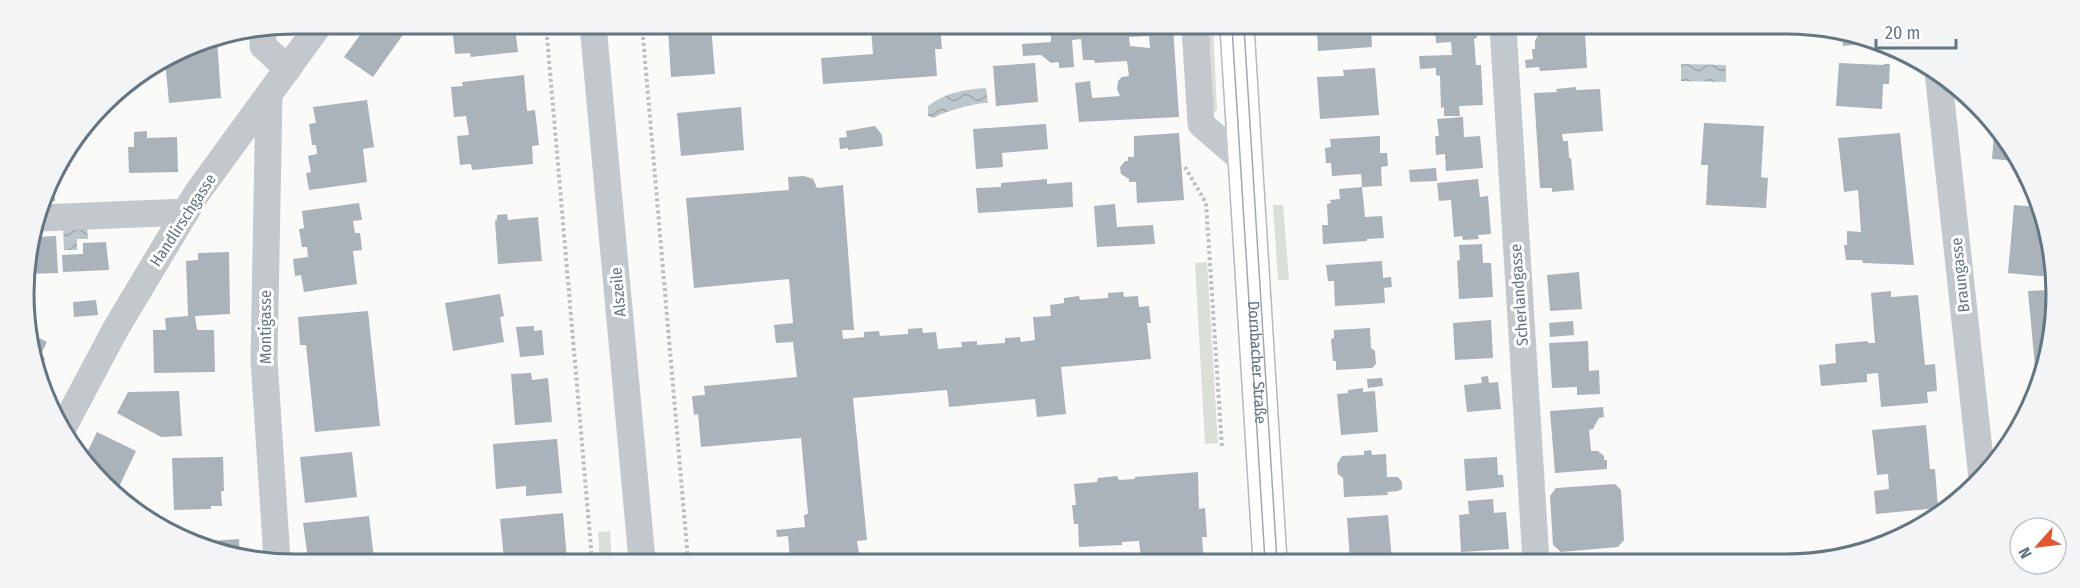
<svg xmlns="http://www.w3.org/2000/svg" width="2080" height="588" font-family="'Fira Sans Condensed',sans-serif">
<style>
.grass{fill:#dadfd7}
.water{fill:url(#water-waves)}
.building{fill:#aab3b9;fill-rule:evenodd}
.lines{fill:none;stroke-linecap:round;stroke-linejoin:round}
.major-casing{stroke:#b5babe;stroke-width:36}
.path{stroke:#bbbfc2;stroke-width:4;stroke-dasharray:3 3;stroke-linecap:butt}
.minor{stroke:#c3c8cc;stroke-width:27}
.major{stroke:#fff;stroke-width:33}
.tram{stroke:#a2aab0;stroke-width:1.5}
.labels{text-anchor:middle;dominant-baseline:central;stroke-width:6;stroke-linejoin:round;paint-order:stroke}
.street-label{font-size:16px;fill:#657683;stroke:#fff}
.rim{fill:none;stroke:#657683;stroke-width:3}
</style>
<defs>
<pattern id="water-waves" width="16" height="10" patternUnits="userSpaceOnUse" patternTransform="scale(1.5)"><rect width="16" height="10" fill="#bbc7cb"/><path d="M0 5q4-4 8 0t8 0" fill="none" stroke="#9ca6aa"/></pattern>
</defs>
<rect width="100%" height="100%" fill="#fafaf8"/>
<path class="grass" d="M1202,27H1213L1217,110L1213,114Z
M1273,205H1283L1289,280H1278Z
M1207,262L1218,443L1205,444L1195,263Z
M610,531L612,560H600L598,532Z"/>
<path class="water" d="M1681,64L1726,65V82L1681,81Z
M986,88L988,103C975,103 945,111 934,118L928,116V106C945,93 965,89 986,88Z
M87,225L88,239H77V250H64L63,226Z"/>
<path class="building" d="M368,24H401L407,29L373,77L344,57Z
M452,25H520V32L516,36L518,52L471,57L470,53L455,54Z
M711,26L715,74L671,77L668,29Z
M920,26H940L942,49H935L937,76L823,84L821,58L873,54L871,29Z
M1051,27H1173L1179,117L1079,122L1075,83L1090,81L1092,98L1120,96L1117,89L1118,81L1122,77L1129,76L1127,61L1095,63L1094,60H1083L1081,39L1072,40L1074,67L1059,68V62L1051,63L1041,55L1023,56L1022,44L1051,42ZM1149,36L1150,48L1130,46L1129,37Z
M1317,27L1371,28L1372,47L1318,51Z
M1435,28H1476L1477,38L1474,39L1476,65H1481L1483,105L1459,106L1460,116H1444V107L1441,108L1440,76L1436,75V68L1420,69L1419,56L1452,55L1451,42L1436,43Z
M1556,28H1598V32L1585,33L1587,68L1540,71L1539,67L1526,68L1525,60L1533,59L1532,49H1535V41L1538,35L1556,34Z
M1842,30L1851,34L1871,43L1843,46Z
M217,39L221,98L169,103L165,60L191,44Z
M1035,63L1038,102L996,106L993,66Z
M1839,63L1884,65V64H1890L1889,84H1883L1882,109L1836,106Z
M1375,68L1379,115L1320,119L1317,77L1344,76L1343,70Z
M524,75L527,111L535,110L539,145L532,146L533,164L472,170L471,164L460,165L457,136L469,135L466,116L454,117L451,87L463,86L462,82Z
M1576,87V90L1600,89L1603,131L1562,134L1563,141H1568L1569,158H1571L1574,190L1552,192V188H1540L1534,93L1557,92L1556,89Z
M367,100L374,147L363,149L367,182L309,190L306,173L311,172L308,156L317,154L316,145H312L309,124L316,123L313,107Z
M108,101L109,114L98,115Z
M741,107L744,150L681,156L677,113Z
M1463,117L1464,137L1480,136L1483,168L1446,171L1445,154L1436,155L1435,136H1439L1437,119Z
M1704,123L1764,126L1761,177L1768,178L1766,208L1706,205L1708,165H1701Z
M1046,124L1048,149L1002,153L1003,167L976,169L973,129Z
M875,126L882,135L883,146L848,150V148L840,149L839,138L847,137L846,131Z
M147,131V138L177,137L178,172L129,173L128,147H134V132Z
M1179,133L1184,200L1137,203L1136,182H1129V179L1121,174L1120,167L1125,161H1128V157H1134V136Z
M1900,133L1914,265L1863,263L1862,260H1846L1844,245H1847V231L1861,232L1858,190L1844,192L1838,138Z
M1994,133L2000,134L2010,144L2018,161L1992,159Z
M1380,136V153H1387L1388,166L1381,167L1382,186L1362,187L1361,174L1332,176L1331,163H1326L1325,148L1331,147L1330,139Z
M2019,165L2026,183L2018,182Z
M1436,168L1437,181L1410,182L1409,170Z
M54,172L55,201L45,202L52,174Z
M804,176L813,179L817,188L843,185L854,330H842L843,339L864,337V332L879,331L880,336L908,334V329L922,328L923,333L936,332L938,349L962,347L961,342L977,341V345L1005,343V338L1020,337L1021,342L1035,340L1033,317L1051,316L1050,305L1064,303V298L1079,296L1080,300L1108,298V293L1123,292L1124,297L1138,296L1139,307L1149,306L1151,323H1147L1151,359L1061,367L1066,414L1037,417L1035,399L949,407L947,390L853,398L867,540L857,541L859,553L835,555V559L790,560L788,536L777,537L776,530L805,527L804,515L808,514L801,438L701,447L698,414L694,415L692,396L705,395L704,386L797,377L793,342L776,343L774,325L793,323L789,279L694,288L686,198L789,190L788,177Z
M1047,179V184L1072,182L1073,207L978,213L976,188L1001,187V183Z
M1478,179L1480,197L1488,196L1491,234L1478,235L1479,239L1463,240L1462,236L1454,237L1451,200L1439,201L1437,183Z
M1362,187L1365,217L1382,216L1384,238L1367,239V241L1323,244L1322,225H1328L1327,204L1331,203L1330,200L1340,199L1339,189Z
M359,203L362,220L353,221L355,233H360L362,250L353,251L357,284L304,292L301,275L295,276L293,259L308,257L307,247H302L299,229L304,228L302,211Z
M1115,204L1117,227L1153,225L1155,244L1097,247L1094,206Z
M2014,205L2037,207L2049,236L2043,235L2041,248H2048L2049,237L2051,241V277L2008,273Z
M507,214L508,220L538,217L542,261L498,264L495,221L497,220V215Z
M56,236L58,273L25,274L35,237Z
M106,242L109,270L63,272L62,255L83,254V243Z
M1482,244L1483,263H1491L1493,297L1459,299L1457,261L1460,260L1459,245Z
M229,252L230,314L195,316L197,330H214L215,372L154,373L153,330H166L165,318L188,316L186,261L198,260V253Z
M1382,261L1383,278L1391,277L1392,287L1384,288L1385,303L1335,306L1334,281H1328L1326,265Z
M1579,272L1582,309L1550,311L1547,275Z
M33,281L35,313H28L25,282Z
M2051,290V346L2037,388L2028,291Z
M1891,291V297L1918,295L1925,365L1935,364L1937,391L1927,392L1928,403L1881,407L1878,373L1867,374V382L1821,386L1819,365L1836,363L1835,344L1868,341V343H1875L1871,293Z
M500,294L504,316L500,317L504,342L453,351L445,303Z
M96,300L98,315L74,317L73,302Z
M368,311L380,426L315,432L306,345H300L298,317Z
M1491,320L1493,358L1455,360L1453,323Z
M1573,321L1574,335L1550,337L1549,323Z
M534,326V331L542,330L544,355L520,357L516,327Z
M1370,328L1371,348L1375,351L1376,364L1372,368L1336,370V361H1333L1331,339L1334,338V330Z
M30,333L47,342L40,356L45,358L38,373L33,364Z
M1588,341L1589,371L1599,370L1600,394L1577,395V387L1552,388L1549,343Z
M531,373L532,380L548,378L552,422L515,425L511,374Z
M1488,376L1489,383L1498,382L1501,409L1467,412L1464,385L1482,383L1481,377Z
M1382,378L1383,386L1368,388L1367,379Z
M1363,388V392L1375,391L1378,432L1341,435L1337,394L1348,393V390Z
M179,391L182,436L161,437L117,413L128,392Z
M1603,407L1604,417L1599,418L1593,429L1589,430L1591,451H1598L1604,456V460H1607V469L1555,473L1550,411Z
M1926,425L1930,469H1935L1938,508L1876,514L1874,491L1889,489L1888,474L1877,475L1872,430Z
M97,432L136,451L117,491L83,461Z
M557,439L562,493L526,496V486L496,489L493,444Z
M1371,450L1372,455L1386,454L1387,477H1398L1402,482V489L1398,491L1387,492L1388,495L1344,497L1343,478L1338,474L1337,464L1342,456L1364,455V451Z
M352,452L357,497L305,503L300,457Z
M223,457L224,491H221L222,506H211V509L174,510L172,458Z
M1497,457L1498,475H1503L1504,487L1466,491L1464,459Z
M1198,472L1199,509L1205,508L1207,537H1202L1204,561L1141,560L1139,541L1122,542V545L1079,547L1078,524H1074L1072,505H1076L1074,484L1097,482L1098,478L1117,476L1119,480L1135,479V477Z
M1615,484L1621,490L1624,540L1618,547L1561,552L1553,545L1550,496L1556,488Z
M1493,499L1494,513L1506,512L1509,549L1461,552L1459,515L1469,514L1468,501Z
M563,513L567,559H504L500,519Z
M1388,515L1392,561H1350L1347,518Z
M369,516L374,559H308L303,523Z
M239,539L240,555H244L245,559L198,542Z"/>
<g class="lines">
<defs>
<g id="major">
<path id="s1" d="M1237,27L1270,561"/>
</g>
</defs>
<use href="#major" class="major-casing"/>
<path class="path" d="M546,25L592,560
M642,25L688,560
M1185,167L1206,203L1222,448"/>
<path class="minor" d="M593,25L642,560
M1195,27L1201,124L1246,163
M1503,28L1536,561
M263,30V46L288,69
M1938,72L1982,478
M269,95L264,360L277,559
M40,218L186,212
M64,426L115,330L197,193L320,24"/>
<use href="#major" class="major"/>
<path class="tram" d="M1232,27L1265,561
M1244,27L1277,561"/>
</g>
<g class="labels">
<g class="street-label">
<text transform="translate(183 220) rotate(-57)">Handlirschgasse</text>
<text transform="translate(1960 275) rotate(-96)">Braungasse</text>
<text transform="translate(618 292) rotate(-95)">Alszeile</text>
<text transform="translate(1519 295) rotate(-94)">Scherlandgasse</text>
<text transform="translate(265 327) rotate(-90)">Montigasse</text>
<text stroke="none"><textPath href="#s1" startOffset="336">Dornbacher Straße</textPath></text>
</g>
</g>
<path d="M0 0H2080V588H0ZM294 34H1786A260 260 0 0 1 2046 294V294A260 260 0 0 1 1786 554H294A260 260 0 0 1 34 294V294A260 260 0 0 1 294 34Z" fill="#f3f4f5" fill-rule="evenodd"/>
<path class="rim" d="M294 34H1786A260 260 0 0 1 2046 294V294A260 260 0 0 1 1786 554H294A260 260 0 0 1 34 294V294A260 260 0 0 1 294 34Z"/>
<g transform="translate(2038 546) rotate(242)"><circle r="28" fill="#ffffff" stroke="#c1c8cd" stroke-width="1.5"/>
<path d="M0-4.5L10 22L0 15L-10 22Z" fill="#e4572e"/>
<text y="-9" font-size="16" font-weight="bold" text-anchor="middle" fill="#657683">N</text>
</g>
<path d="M1876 39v9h80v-9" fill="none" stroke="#657683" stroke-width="3"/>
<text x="1885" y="39" font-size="18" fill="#657683" stroke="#ffffff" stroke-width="4.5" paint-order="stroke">20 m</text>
</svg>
